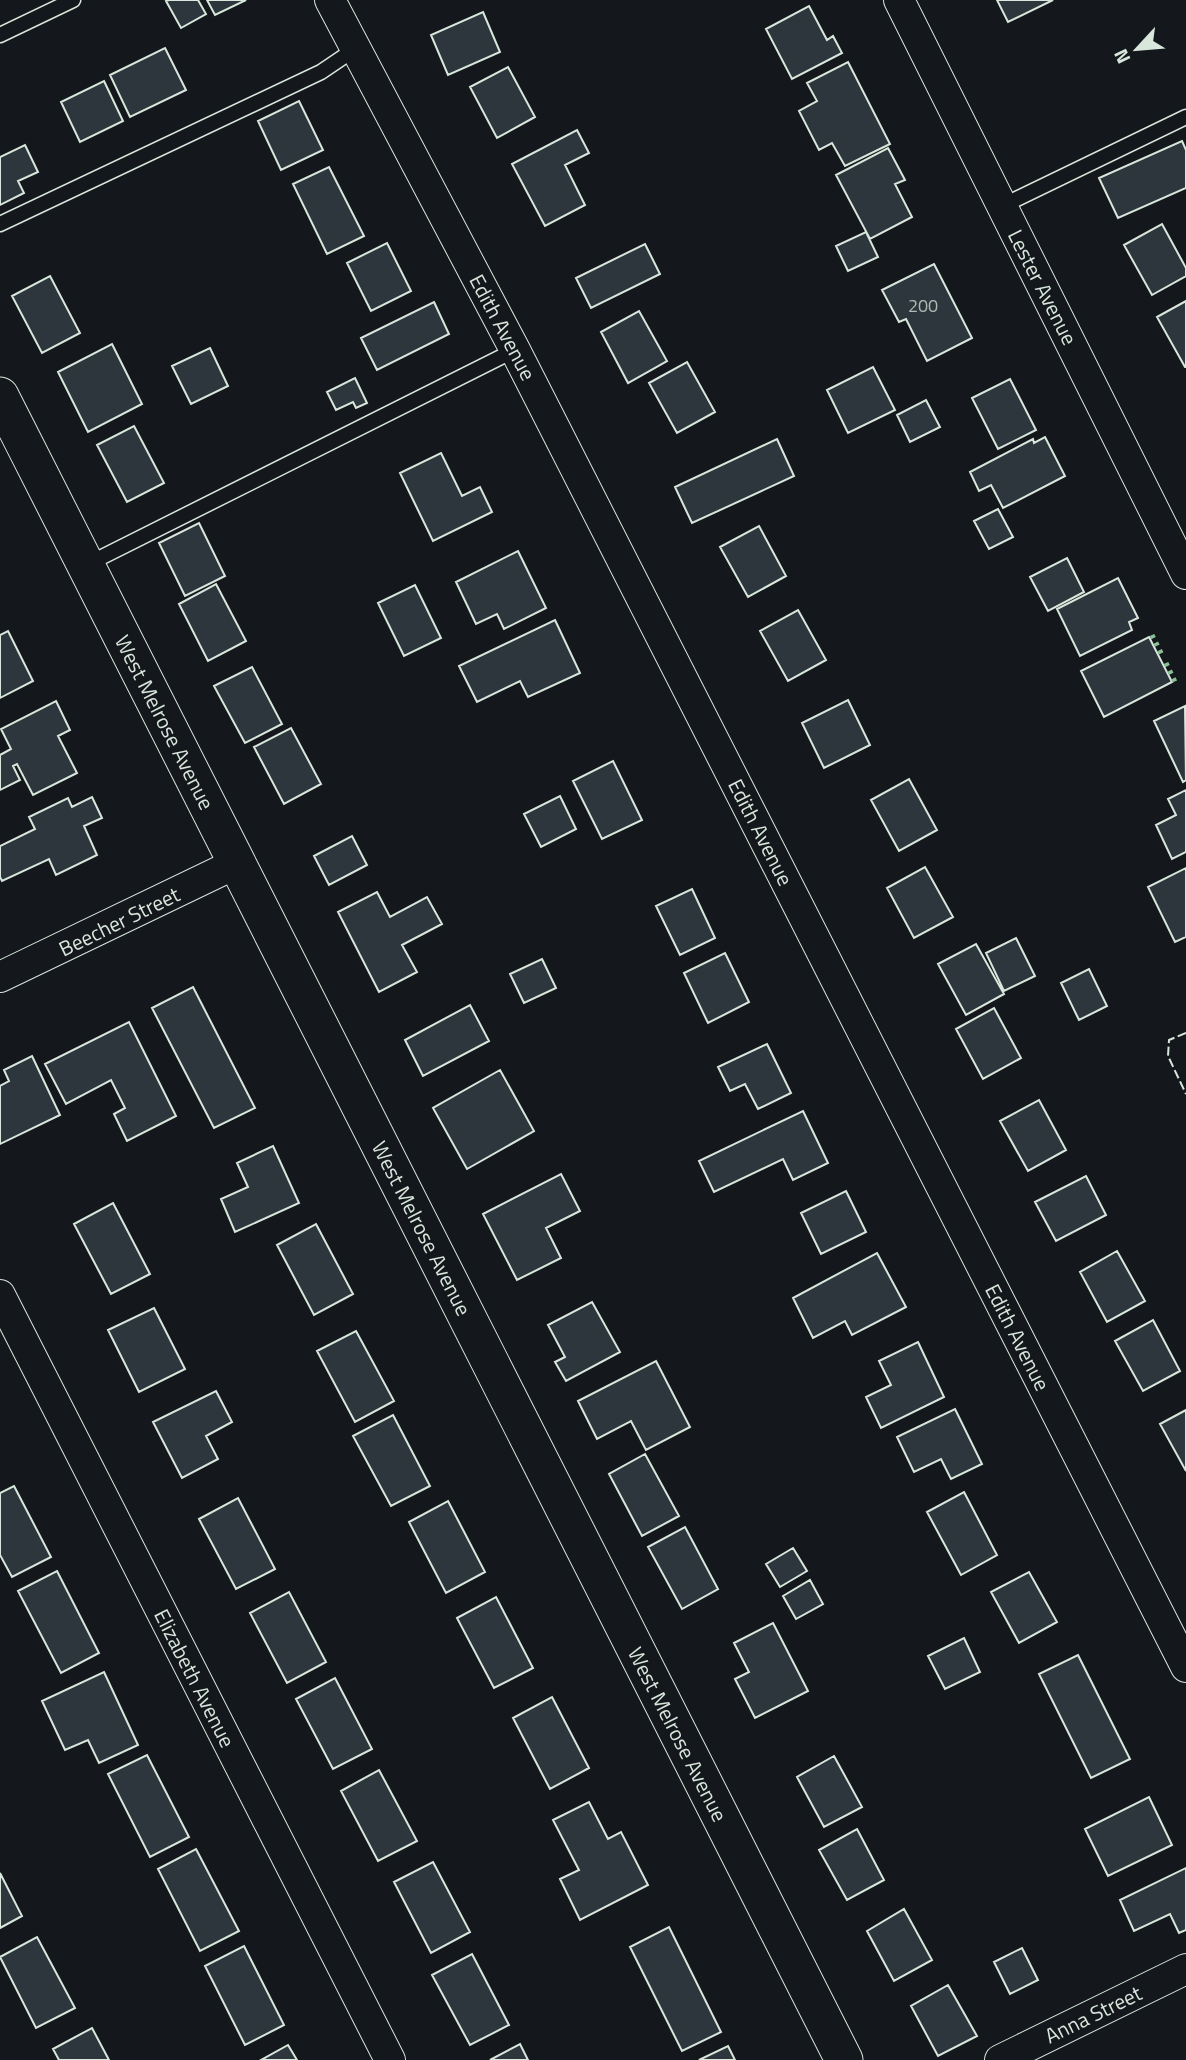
<svg xmlns="http://www.w3.org/2000/svg" width="1186" height="2060" font-family="'Titillium Web',sans-serif">
<style>
.building{fill:#2c363c;stroke:#d8e6dc;stroke-width:2}
.lines{fill:none;stroke-linecap:round;stroke-linejoin:round}
.service-casing{stroke:#d8e6dc;stroke-width:17}
.minor-casing{stroke:#d8e6dc;stroke-width:32}
.tertiary-casing{stroke:#d8e6dc;stroke-width:39}
.service{stroke:#14181c;stroke-width:14}
.minor{stroke:#14181c;stroke-width:30}
.tertiary{stroke:#14181c;stroke-width:37}
.hedge{stroke:#8ac095;stroke-width:5;stroke-dasharray:3.5 5;stroke-linecap:butt}
.fence{stroke:#d8e6dc;stroke-width:2;stroke-dasharray:9 3.5;stroke-linecap:butt}
.labels{text-anchor:middle;dominant-baseline:central;stroke-width:5;stroke-linejoin:round;paint-order:stroke}
.number-label{font-size:18px;fill:#adbab4}
.street-label{font-size:21px;fill:#d8e6dc;stroke:#14181c}
</style>
<rect width="100%" height="100%" fill="#14181c"/>
<path class="building" d="M169,0H198L206,14L181,28L166,1Z
M207,0H246L215,15Z
M997,0H1053L1008,22Z
M809,6L827,40L833,36L842,53L792,79L766,29Z
M483,12L500,52L448,75L431,35Z
M165,48L186,90L130,117L110,75Z
M848,62L890,144L845,166L832,143L819,150L799,111L817,101L807,83Z
M508,67L535,117L497,138L470,87Z
M104,81L123,121L80,142L61,102Z
M299,101L323,150L281,170L258,121Z
M577,130L589,153L565,165L585,205L545,226L512,164Z
M1182,141L1186,150V188L1118,218L1099,178Z
M25,145L38,172L18,181L24,193L0,205V157Z
M888,148L905,180L895,184L912,217L870,239L836,175Z
M329,167L364,236L327,254L293,184Z
M1162,224L1186,268V276L1152,295L1124,245Z
M866,232L878,257L848,271L836,246Z
M387,243L411,291L371,311L347,263Z
M645,244L660,274L591,308L576,278Z
M934,264L972,338L927,361L906,319L899,322L882,290Z
M50,276L80,333L42,353L12,296Z
M1186,301V367H1185L1157,317Z
M434,302L449,334L377,370L361,338Z
M639,311L667,361L628,383L601,332Z
M112,344L142,404L88,432L58,372Z
M210,348L228,386L191,404L172,366Z
M687,362L715,412L677,433L649,383Z
M873,367L895,410L848,433L827,390Z
M355,378L367,403L356,408L353,402L336,410L327,392Z
M1010,379L1036,430L998,449L972,398Z
M926,400L940,427L910,442L897,415Z
M134,426L164,483L127,502L97,445Z
M1045,437L1065,476L1003,508L991,485L979,491L970,472L1033,439L1034,443Z
M777,439L794,476L692,523L675,487Z
M441,453L462,496L480,487L492,512L433,541L400,473Z
M998,509L1013,537L989,549L974,521Z
M199,523L225,576L185,596L159,543Z
M759,526L786,576L748,597L720,547Z
M518,551L546,608L504,629L497,614L476,624L456,582Z
M1067,558L1084,592L1048,611L1030,577Z
M1118,578L1138,618L1129,622L1132,630L1080,656L1057,609Z
M216,584L246,641L208,661L179,604Z
M415,585L441,638L404,656L378,603Z
M798,610L826,660L788,681L760,631Z
M555,620L580,673L528,697L520,681L477,702L459,666Z
M8,631L33,681L0,698V635Z
M1149,637L1172,682L1104,717L1081,671Z
M252,667L282,724L245,743L214,686Z
M848,700L870,745L824,768L802,723Z
M56,701L70,730L58,736L77,773L33,795L17,764L13,766L20,780L0,790V755L11,749L1,729Z
M1185,706L1186,780L1183,782L1154,721Z
M291,728L321,784L284,804L254,747Z
M613,761L642,820L602,839L573,781Z
M909,779L937,830L899,851L871,800Z
M1186,790V852L1172,859L1156,825L1176,815L1168,799Z
M560,796L576,829L541,847L524,814Z
M92,797L102,818L84,826L97,855L56,875L49,859L2,881L0,877V846L35,829L29,817L68,798L72,807Z
M352,836L367,865L329,885L314,856Z
M925,867L953,917L914,938L887,888Z
M1186,868V937L1175,942L1148,887Z
M692,889L715,938L680,955L656,906Z
M377,892L390,917L427,897L442,924L402,945L417,972L379,992L338,912Z
M1016,938L1035,976L1004,991L986,953Z
M976,944L1004,994L966,1015L938,964Z
M725,953L749,1002L708,1023L684,973Z
M542,959L556,988L524,1003L510,974Z
M1089,969L1107,1006L1079,1020L1061,983Z
M193,987L255,1108L214,1128L152,1008Z
M470,1005L489,1041L423,1076L405,1040Z
M994,1008L1021,1058L983,1079L956,1029Z
M129,1022L176,1116L127,1141L114,1114L125,1108L111,1080L66,1104L45,1064Z
M767,1044L791,1093L758,1109L745,1084L730,1091L718,1067Z
M32,1056L60,1115L0,1144V1086L9,1081L4,1070Z
M500,1070L534,1131L467,1169L433,1108Z
M1039,1100L1066,1150L1028,1171L1000,1121Z
M803,1111L828,1163L793,1180L783,1159L714,1192L699,1161Z
M273,1146L299,1203L235,1232L221,1199L248,1187L237,1163Z
M561,1174L580,1211L546,1228L561,1258L517,1280L483,1214Z
M1086,1176L1106,1215L1056,1241L1035,1202Z
M846,1191L866,1232L821,1254L801,1213Z
M113,1203L150,1274L111,1294L74,1224Z
M316,1224L353,1294L314,1315L277,1245Z
M1117,1251L1145,1301L1107,1322L1080,1272Z
M877,1253L906,1307L852,1335L845,1321L813,1338L793,1298Z
M592,1302L620,1352L566,1381L555,1362L565,1357L548,1325Z
M154,1308L185,1369L139,1392L108,1330Z
M1153,1320L1180,1371L1143,1391L1115,1341Z
M356,1331L394,1401L355,1422L317,1351Z
M918,1342L944,1397L881,1428L866,1397L891,1385L879,1361Z
M656,1361L690,1427L646,1450L631,1421L597,1439L578,1401Z
M216,1391L232,1422L206,1436L218,1459L182,1478L153,1422Z
M955,1409L982,1464L951,1479L941,1459L914,1472L897,1437Z
M1186,1410V1471L1160,1424Z
M393,1415L430,1486L391,1506L353,1436Z
M645,1454L679,1516L642,1536L609,1474Z
M14,1486L51,1557L12,1577L0,1555V1493Z
M964,1492L997,1555L961,1575L927,1512Z
M238,1498L275,1569L236,1589L199,1519Z
M448,1501L485,1572L446,1593L409,1522Z
M685,1527L718,1589L682,1609L648,1547Z
M793,1548L807,1571L780,1587L766,1564Z
M57,1571L99,1653L61,1673L18,1591Z
M1029,1572L1057,1622L1019,1643L991,1592Z
M810,1580L823,1604L796,1619L783,1596Z
M289,1592L326,1662L287,1683L250,1613Z
M496,1597L533,1668L494,1688L457,1618Z
M773,1623L808,1691L755,1718L735,1679L749,1672L734,1643Z
M964,1638L980,1672L945,1689L928,1656Z
M1078,1655L1130,1759L1091,1778L1039,1674Z
M104,1672L138,1745L99,1763L88,1740L65,1750L42,1701Z
M335,1678L372,1749L333,1769L296,1699Z
M552,1697L589,1768L550,1789L513,1718Z
M147,1755L189,1837L150,1857L108,1774Z
M834,1756L862,1807L824,1827L797,1777Z
M379,1770L417,1841L378,1861L341,1791Z
M1149,1797L1172,1845L1108,1876L1085,1829Z
M589,1802L608,1839L621,1832L648,1885L580,1920L560,1879L579,1870L553,1820Z
M857,1829L884,1880L847,1900L819,1850Z
M196,1849L239,1931L200,1951L158,1869Z
M433,1862L470,1932L431,1953L394,1882Z
M1186,1868V1930L1179,1933L1170,1914L1134,1931L1120,1900Z
M0,1873L22,1916L0,1928Z
M904,1909L932,1960L894,1981L867,1931Z
M669,1927L721,2032L682,2051L630,1947Z
M37,1937L75,2008L36,2028L0,1957Z
M244,1946L284,2025L245,2045L205,1966Z
M1022,1948L1038,1980L1010,1994L994,1962Z
M472,1954L509,2025L470,2045L432,1975Z
M948,1985L977,2036L938,2056L911,2006Z
M92,2028L109,2060H59L53,2049Z
M520,2044L528,2060H490Z
M288,2045L297,2060H261Z
M728,2046L735,2060H699Z"/>
<g class="lines">
<defs>
<path id="service" d="M0,35L73,0
M1002,206L1186,117
M0,224L321,72L355,49
M86,565L515,350"/>
<path id="minor" d="M330,0L515,350L1186,1667
M899,0L1186,574
M0,977L237,863
M0,1295L390,2060
M1000,2060L1186,1969"/>
<path id="tertiary" d="M0,396L844,2060"/>
</defs>
<use href="#service" class="service-casing"/>
<use href="#minor" class="minor-casing"/>
<use href="#tertiary" class="tertiary-casing"/>
<use href="#service" class="service"/>
<use href="#minor" class="minor"/>
<use href="#tertiary" class="tertiary"/>
<path class="hedge" d="M1152,635L1163,657
M1166,663L1175,682"/>
<path class="fence" d="M1186,1033L1169,1040L1168,1056L1186,1094"/>
</g>
<g class="labels">
<g class="number-label">
<text x="923" y="305">200</text>
</g>
<g class="street-label">
<text transform="translate(1043 287) rotate(63)">Lester Avenue</text>
<text transform="translate(503 327) rotate(62)">Edith Avenue</text>
<text transform="translate(165 722) rotate(63)">West Melrose Avenue</text>
<text transform="translate(761 832) rotate(63)">Edith Avenue</text>
<text transform="translate(119 921) rotate(-26)">Beecher Street</text>
<text transform="translate(422 1228) rotate(63)">West Melrose Avenue</text>
<text transform="translate(1018 1337) rotate(63)">Edith Avenue</text>
<text transform="translate(195 1678) rotate(63)">Elizabeth Avenue</text>
<text transform="translate(678 1734) rotate(63)">West Melrose Avenue</text>
<text transform="translate(1093 2014) rotate(-26)">Anna Street</text>
</g>
</g>
<g transform="translate(1137 49) rotate(244)" stroke="#14181c" stroke-width="5" paint-order="stroke">
<path d="M0-5L12 26L0 18L-12 26Z" fill="#d8e6dc"/>
<text y="-10" font-size="19" font-weight="bold" text-anchor="middle" fill="#d8e6dc">N</text>
</g>
</svg>
